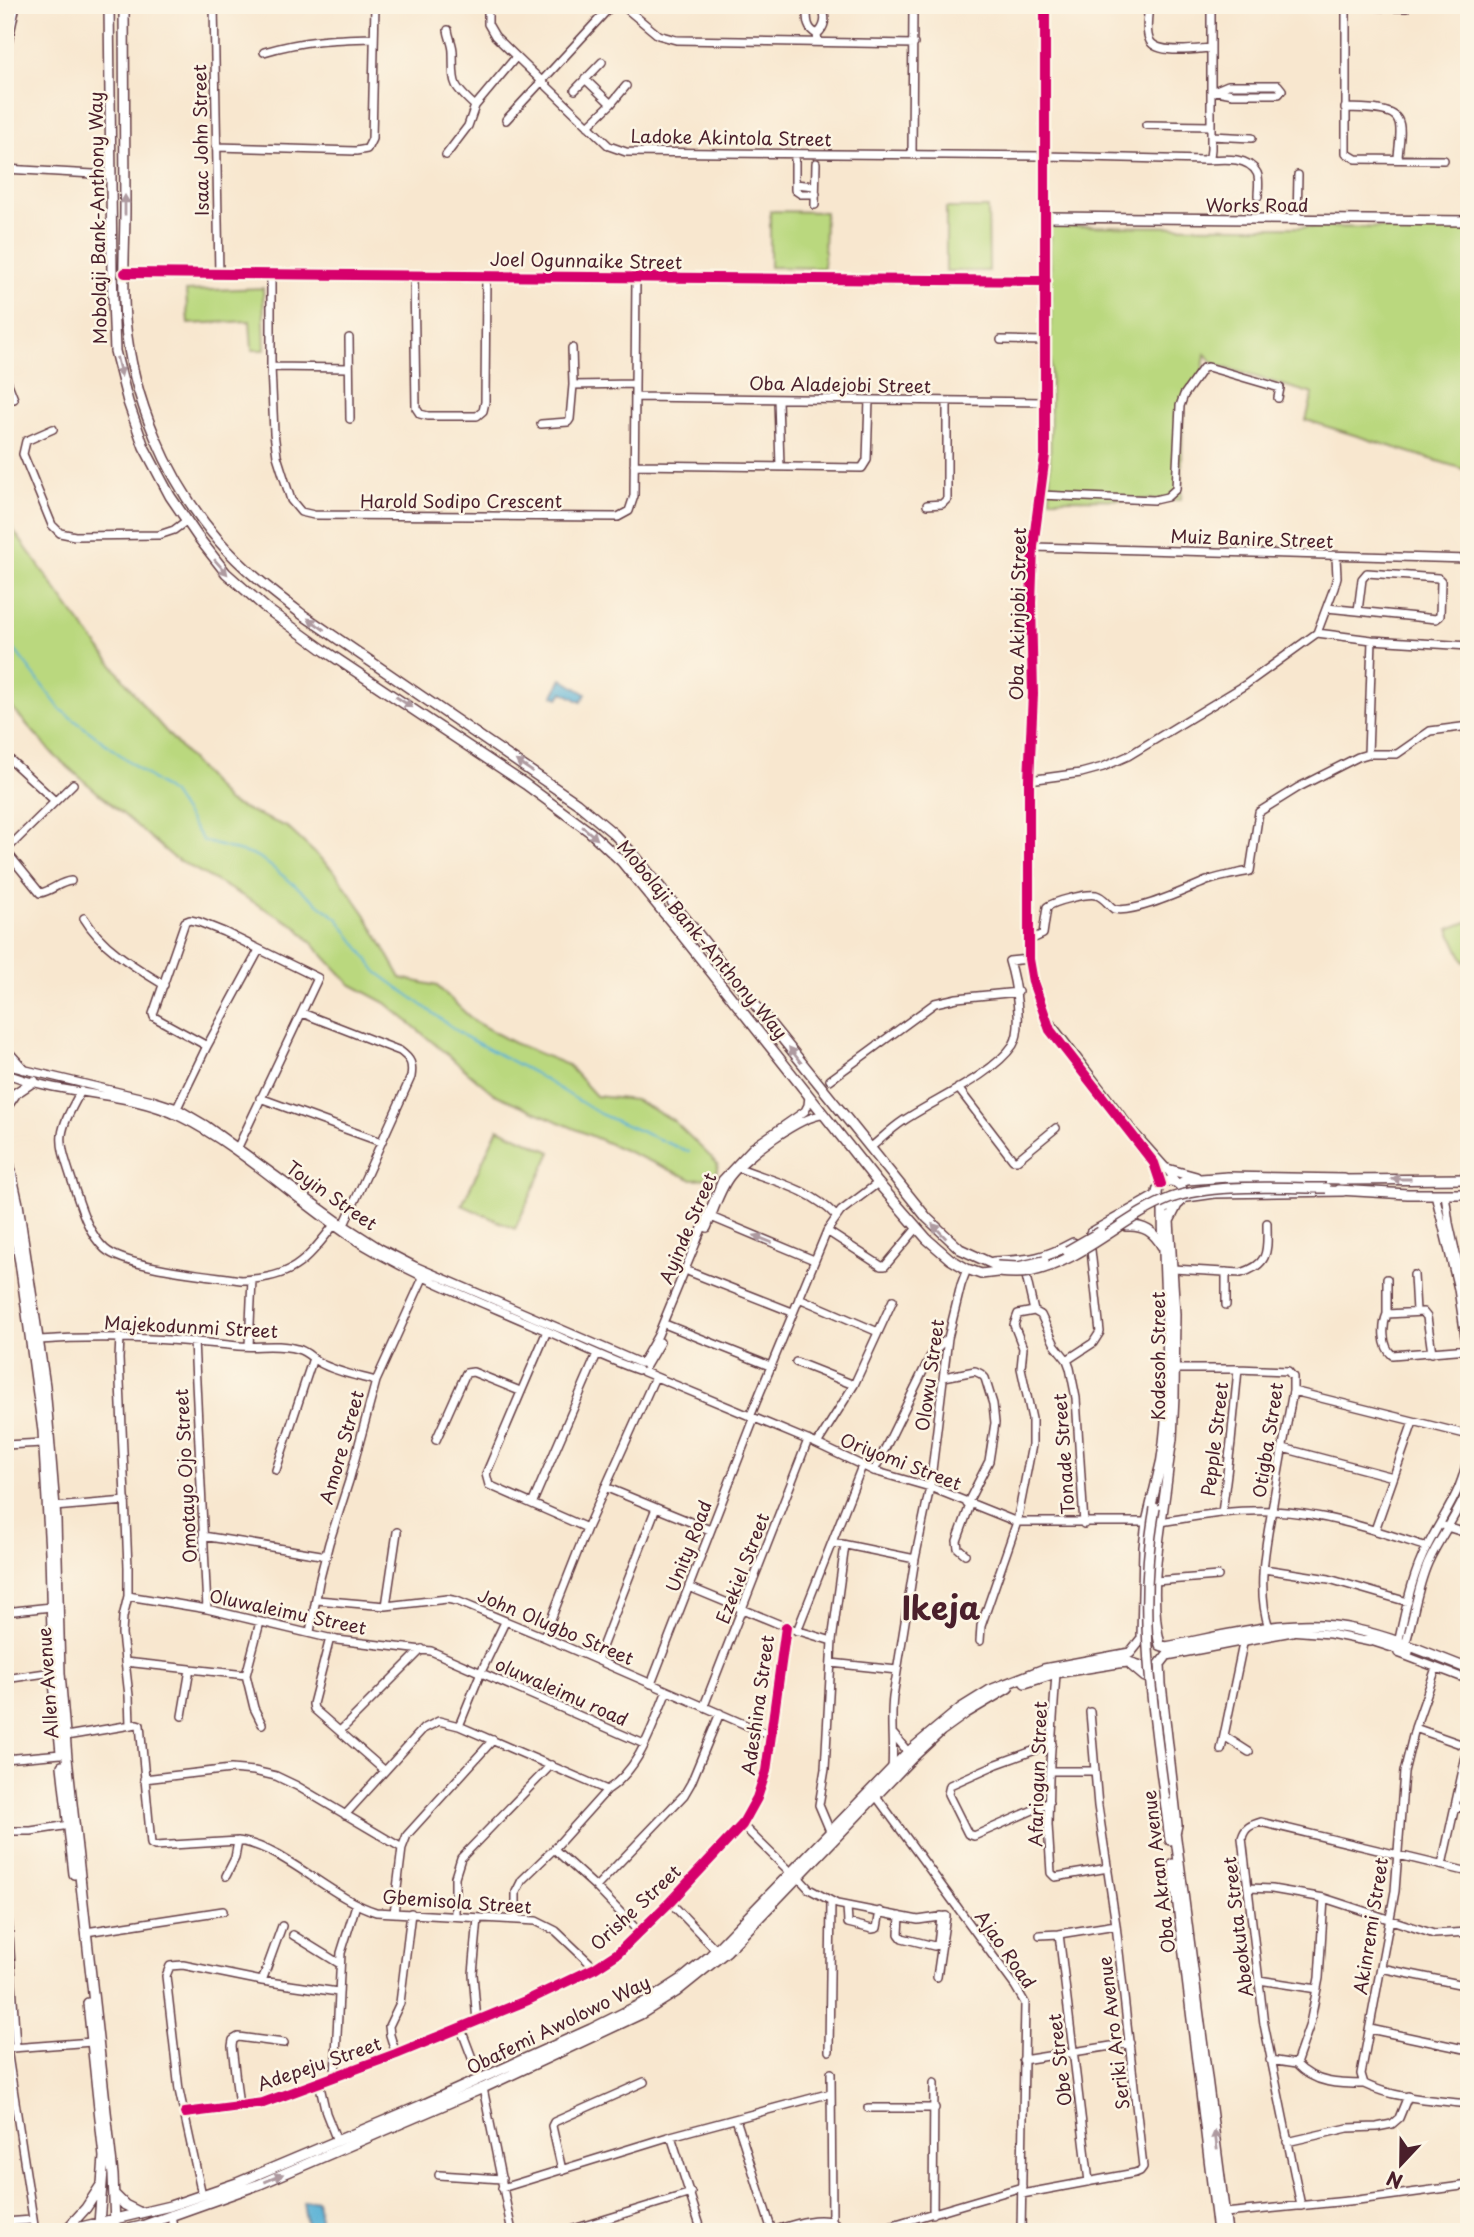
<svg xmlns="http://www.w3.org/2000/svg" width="1474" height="2237" font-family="'Playpen Sans',sans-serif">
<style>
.green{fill:#bad87e;stroke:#827c54;stroke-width:2}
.water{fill:#58b1d5;stroke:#516880;stroke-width:2}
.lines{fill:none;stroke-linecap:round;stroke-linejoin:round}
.stream{stroke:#58b1d5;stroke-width:2}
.minor-casing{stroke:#643d44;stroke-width:10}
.major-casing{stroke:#643d44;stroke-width:12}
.minor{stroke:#fff;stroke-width:7}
.major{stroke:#fff;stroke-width:9}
.major-bridge-casing{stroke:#643d44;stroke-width:12;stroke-linecap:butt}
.major-bridge{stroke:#fff;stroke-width:9}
.cycleway-casing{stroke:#fcf5e5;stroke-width:15}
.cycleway{stroke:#d6006c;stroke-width:10}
.oneway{fill:#ae9aa0}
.labels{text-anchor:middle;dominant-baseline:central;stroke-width:5;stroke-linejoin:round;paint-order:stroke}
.street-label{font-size:18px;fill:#4a1f2b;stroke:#fcf5e5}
.town-label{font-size:32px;font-weight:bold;fill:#4a1f2b;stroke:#fcf5e5}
</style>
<rect width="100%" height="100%" fill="#fcf5e5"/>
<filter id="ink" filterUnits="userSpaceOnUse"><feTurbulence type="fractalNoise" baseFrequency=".0143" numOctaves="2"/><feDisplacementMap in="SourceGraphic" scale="14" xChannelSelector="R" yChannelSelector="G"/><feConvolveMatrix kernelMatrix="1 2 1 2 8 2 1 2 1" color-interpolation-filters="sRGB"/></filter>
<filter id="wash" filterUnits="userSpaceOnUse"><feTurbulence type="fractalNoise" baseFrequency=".00686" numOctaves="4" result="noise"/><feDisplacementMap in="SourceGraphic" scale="28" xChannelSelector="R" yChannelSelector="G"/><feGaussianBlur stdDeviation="1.57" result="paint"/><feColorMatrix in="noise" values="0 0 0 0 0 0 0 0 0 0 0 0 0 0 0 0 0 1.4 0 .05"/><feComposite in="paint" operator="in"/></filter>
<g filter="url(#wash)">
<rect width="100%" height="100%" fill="#f8e7cf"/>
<path class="green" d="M946,208H988L989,271H946Z
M770,211L825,212L824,268L770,267Z
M1049,226L1469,228V471L1306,420L1313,394L1216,365L1205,354L1203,372L1183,398L1181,500L1050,499L1051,284Z
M263,288L265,350H252L250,321L188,324L186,291Z
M5,514L14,531L72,612L148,711L228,802L287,827L335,872L365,914L401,978L437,986L475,1022L514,1043L568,1065L596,1096L635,1100L673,1120L718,1164L715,1178L691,1179L494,1094L386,1003L350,984L296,926L173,857L55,756L5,700Z
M1469,921V960L1464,962L1449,929Z
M498,1128L551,1152L515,1229L462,1205Z"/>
<path class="water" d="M562,679L586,694L581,702L563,692L559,698L553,695Z
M317,2200L322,2232H308L303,2202Z"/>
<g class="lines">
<path class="stream" d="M5,637L61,710L172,794L203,841L259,857L338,919L377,972L464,1036L534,1073L600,1114L689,1152"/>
</g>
</g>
<g filter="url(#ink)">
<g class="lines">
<defs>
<path id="minor" d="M214,5L219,274
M488,5V24L495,36L609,146L626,152L1045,156L1204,160L1210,157L1211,149V5
M622,5L658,35L676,40L914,44
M813,5L807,11C807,21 807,29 817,34
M817,5L822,8C827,17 825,28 817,34L818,42
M1045,5V455L1033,547L1031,603L1033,694L1029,780V959L1033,982L1050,1030L1154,1163L1161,1184
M1346,5V153L1356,159L1444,160
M1149,6C1148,15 1145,32 1150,41C1158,55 1197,49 1211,48
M1346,6L1406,8
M448,30C449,38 453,44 453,52C454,84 450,83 475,106
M264,52C305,40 332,39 374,38
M5,57L16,5
M585,79L611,104
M575,90L602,62
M1211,90L1233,94H1279L1282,90L1278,85H1228L1216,90
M1345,108C1358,109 1393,107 1398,120C1403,129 1398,148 1398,159
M506,120L612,5
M1146,125L1211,126
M588,126L611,104L626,86
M1211,136L1252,138
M216,147L356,151L367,149L372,139L375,5
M446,155L468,126L475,106L516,57
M795,155V190L801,194H816
M912,155L913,5
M1207,160C1223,159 1248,156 1257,173C1260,179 1258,189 1258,196
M5,169L111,175
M795,184L815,186
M815,205L816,163
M1297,220L1298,175
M125,273L1046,281
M271,274V367L274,433L277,456L291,500L301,512L314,515L618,517L629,511L634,496L636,278
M414,276L416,408L420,414L428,416H477L483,411L485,402L486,276
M349,338L350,419
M1001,340L1045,341
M271,367L349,368
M5,376L14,399
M573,385L635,384
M635,397L1045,402
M778,399L780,467
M541,424L568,422L570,419L573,385L572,348
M53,429L26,441L23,454L52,525L60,533L75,536L159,535L174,530L186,521
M634,465L862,468L867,460L869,400
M1040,495L1154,500L1167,497L1176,489L1180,406L1184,395L1203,368L1208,367L1280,388L1278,398
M927,505L942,504L947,499V401
M1033,547L1469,559
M1327,608L1436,619L1440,616L1441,581L1438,578L1367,573L1362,579L1358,611
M1317,633L1372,640L1469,646
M1368,754H1397L1430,731L1469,726
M5,755L55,801
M1029,780L1081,773L1103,767L1128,756L1245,685L1317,633L1334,588L1337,577L1336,557
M5,851L73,784
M6,851L40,893C52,891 59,882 71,881
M84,918C102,948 135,967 164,985
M1028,941L1043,934L1047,907C1055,901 1087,893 1096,895C1104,897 1108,905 1114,909C1135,914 1187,889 1207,881C1221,876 1236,874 1250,871L1259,812L1299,787L1358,757L1368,754L1372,640
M302,1013L400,1051C411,1059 413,1064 411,1077L344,1225
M1049,1021L1133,1131L1167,1169L1176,1182
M207,1046L154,1017L153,1014L185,922L190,920L199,922L224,932L318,978L238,1147
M5,1065L152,1100L177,1108L206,1125L344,1225L380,1248L415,1266L640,1363
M5,1073C60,1096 126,1091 180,1117C238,1145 294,1199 349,1236C406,1273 469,1297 531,1324C566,1339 601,1357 638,1370
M830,1080L935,1003L957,998L1018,992
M958,1088L1013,1160H1017L1056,1128
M81,1091C55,1138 58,1137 74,1187C81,1208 88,1233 105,1249C126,1268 210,1275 241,1280C293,1278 304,1263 334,1225
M260,1098L381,1142
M177,1108L207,1046L259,950
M870,1148C881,1139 891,1129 903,1121C934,1100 992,1076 1013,1045C1024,1028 1015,980 1009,961L1029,959
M739,1168C773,1181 811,1189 836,1216
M1435,1194L1458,1289L1469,1364
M1445,1194L1449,1223L1469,1312
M711,1217L814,1260
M707,1228C714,1211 719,1192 730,1177C744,1158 802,1114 825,1115
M827,1231L881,1266H885L917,1228
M1173,1269L1241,1273C1271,1264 1267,1249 1267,1223
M690,1272L792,1312
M1226,1272V1305
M1414,1275L1416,1311
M1026,1276L1034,1311
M1387,1279V1314
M799,1298L878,1332
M1034,1311L1041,1315L1055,1345L1067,1360L1070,1368L1076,1398L1084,1524
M667,1325L770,1366
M547,1331L486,1474L489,1485L587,1528
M120,1337L119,1359L128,1567V1596L123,1617L122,1634L129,1696L130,1725
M39,1340C108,1335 170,1339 238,1346C258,1348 277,1343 297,1349C307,1351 311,1358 320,1363C336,1372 358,1376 376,1381
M194,1341L207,1609
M249,1346L252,1279
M1432,1353L1427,1317L1423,1312L1387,1314C1382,1326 1382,1346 1392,1355L1469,1349
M1067,1360L1093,1343L1100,1332L1091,1250
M796,1362L854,1385
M642,1363L658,1335L722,1180L753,1147L805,1111L808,1105L809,1096
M646,1366L660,1342
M1174,1369H1238L1288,1371L1293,1377V1391C1286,1429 1279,1466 1273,1504C1266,1544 1256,1589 1269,1628
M644,1372L817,1444L874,1471L930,1487L1017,1522H1147
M944,1377L975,1371L981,1374L985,1378L993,1404L995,1423L989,1461L967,1504
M1293,1391L1469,1435
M750,1417L827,1231L841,1211L878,1183
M436,1440L466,1373L473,1372L520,1391
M817,1444L854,1385L893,1300
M5,1445L43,1443
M1283,1448L1393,1477
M276,1470L313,1358
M874,1471L930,1357L939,1346L948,1338
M605,1487L710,1530
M532,1504L597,1354
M54,1507L126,1501
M1222,1513L1231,1442L1238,1369
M1160,1522C1197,1516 1235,1509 1273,1511C1326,1513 1377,1531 1427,1547
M1444,1526L1469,1534
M1375,1530L1413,1422
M203,1536L327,1556
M832,1542L915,1559
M965,1554L958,1548L957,1541L970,1505
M1264,1569L1329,1579L1408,1602
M1155,1581L1218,1576
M689,1587L786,1627L832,1641
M128,1596L207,1609L337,1640L431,1651L644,1744
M317,1600L386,1606L447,1599L457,1601L544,1637L771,1736
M386,1606L397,1532
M5,1612L51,1607
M260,1622L246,1675L254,1708L262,1724
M505,1622L481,1672L459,1726L607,1790C641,1768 652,1726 667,1691
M797,1631L862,1466
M1289,1631L1330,1634L1370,1642
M310,1632L319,1582L329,1543L349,1481L376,1381L423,1278
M544,1637L587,1528L655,1377
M330,1638L313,1704L314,1709L385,1771
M1399,1639C1406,1608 1412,1575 1427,1547C1446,1509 1463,1493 1469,1448
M980,1641L981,1626L1017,1522L1032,1445V1419L1021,1368L1023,1348L1014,1325L1018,1314L1034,1311
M1406,1642C1414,1616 1417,1588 1428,1563C1440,1536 1460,1512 1469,1485
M1398,1653L1469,1680
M597,1660L656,1508
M125,1662L246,1675
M831,1663L897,1670
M1436,1668L1415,1728L1404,1772L1395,1891L1361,2074L1364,2084C1395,2099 1435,2100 1469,2104
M1056,1673L1049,1779L1048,1825L1051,1873L1055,1877L1108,1868
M5,1679L53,1672
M651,1684L754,1419
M704,1706L808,1440
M5,1709H8
M182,1716L190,1669
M1415,1728L1469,1747
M340,1731L422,1649
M894,1735L908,1752
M66,1736L137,1724L140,1725L151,1844L155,1846L238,1841C283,1846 330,1898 376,1912L536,1921L556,1931L595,1968
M1224,1736L1249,1752
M1221,1750L1244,1639
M5,1759L61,1754
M892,1769C894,1744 890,1722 893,1697L915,1559L930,1487L948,1338L961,1285L967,1269
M1050,1771H1094
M144,1779L231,1769L254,1771L276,1776L297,1786L402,1848
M876,1796L1015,1986L1025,2003L1021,2232
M1049,1803L974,1836L968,1834L948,1794L950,1785L997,1764L1052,1744
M1455,1806L1469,1809
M345,1815L423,1729L439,1721L459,1726
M742,1825L791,1873
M5,1831H31L69,1825
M830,1831L819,1805L825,1769L832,1641L845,1545
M554,1849L596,1887L639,1932
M1442,1865L1468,1747
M5,1871L16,2047
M226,1876L235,1858L238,1841
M799,1878L809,1889L837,1904L918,1920L946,1916L937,1977
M596,1887L684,1795L691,1783L720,1713
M1249,1888L1272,1889L1324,1898L1434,1934L1469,1932
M670,1902L716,1950
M847,1906L848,1923L872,1929L877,1928L880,1911
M394,1913L402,1848L407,1835L493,1740
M455,1916V1877L461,1858L551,1765
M900,1916L899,1934L902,1938L934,1946L938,1944L941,1916
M516,1919V1892L522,1880L554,1849L607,1790
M86,1932L223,1911
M1059,1934L1089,2182
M293,1935L340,1964
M1040,1935L1059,1934L1116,1925
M1381,1968L1469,1986
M1259,1980L1317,1989
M262,1981L282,1926
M477,2022L473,1974L478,1918
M461,2029L480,2079
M1370,2029L1469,2050
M12,2048L92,2042
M7,2049L35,2232
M829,2051L831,1902
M396,2054L390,2035L389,2026L400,2003L411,1913
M1023,2060L1130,2043
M1270,2060L1296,2064L1310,2024L1319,1978L1324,1898
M1296,2064C1315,2084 1339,2084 1365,2084
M831,2073L832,2222
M335,2076L341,1953L356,1905
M319,2082L326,2113L337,2141
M483,2088L512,2232
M239,2107L232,2046L233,2040L238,2037L284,2043
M868,2108H935
M185,2113L263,2103L396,2054L528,2000L595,1968L618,1953L670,1902L742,1825L757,1798L766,1771L786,1627
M736,2119L772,2231
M671,2136L702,2232
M1287,2142L1348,2128L1377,2127L1392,2124L1399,2118L1408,2096
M562,2170L552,2126L554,2122L644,2082
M439,2175L502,2179
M502,2188L671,2136L831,2093
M1022,2194L1135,2173L1140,2171L1143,2167L1116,1925L1098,1806L1090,1712
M202,2195L179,2090L166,1976L170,1966L183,1965L262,1981L338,1992
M1301,2206L1264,2024L1242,1838C1245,1827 1251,1825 1261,1822L1469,1872
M1225,2213L1358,2200L1469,2185
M933,2214L934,2083
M171,2215L174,2232
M5,2222L32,2220
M564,2232L691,2193
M769,2232C787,2227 815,2215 833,2222C837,2224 843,2229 847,2232
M869,2232L1022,2187"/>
<path id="major" d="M109,5L112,273L115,351L128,402L144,447L170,496L198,537L226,573L267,609L325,651L525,784L590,832L621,861L677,929L878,1183L927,1239L950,1259L967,1269L981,1274L997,1272
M124,5C124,73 125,140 125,207C125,244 122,282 125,319C132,398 167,481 219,541C244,570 273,592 303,615L577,803L613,833L636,857L927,1218L960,1249L997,1266
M1046,217L1469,221
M5,1049L23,1069
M5,1109L16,1093L34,1081
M5,1145L18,1204L45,1386L56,1520L60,1673L67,1758L113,2175L115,2225
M1167,1169L1196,1177
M1341,1180L1469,1179
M1157 1194a13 13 0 1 1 26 0a13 13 0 1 1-26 0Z
M5,1183L20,1262L43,1431L50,1552L53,1672L61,1752
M1178,1184L1187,1180L1228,1177L1344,1179
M1338,1190L1408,1194H1469
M1187,1197L1215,1193L1343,1191
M1127,1226C1144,1225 1154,1232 1162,1246
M1091,1233L1156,1196
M993,1262C1029,1260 1040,1261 1073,1243
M1161,1465C1175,1379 1163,1292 1163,1205
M1168,1469C1162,1527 1146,1586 1160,1645L1166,1647C1229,1635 1294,1615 1357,1630C1395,1638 1432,1655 1469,1669
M1167,1473L1172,1439L1174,1396L1175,1314L1169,1221L1177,1205
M1368,1639L1408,1652
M1132,1666L1145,1677
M1025,1683L1056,1673L1118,1663L1129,1662L1141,1666
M62,1766L74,1874
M1165,1800L1170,1840
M1175,1831L1227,2232
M1175,1834L1177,1825L1161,1684L1160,1664L1167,1655L1292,1631
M1173,1864L1218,2232
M88,2003L104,2157L99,2224L100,2232
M114,2194L125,2205L141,2213
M66,2230L86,2208L101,2185
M60,2232L170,2206L237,2183L422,2105L591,2029L651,1999L682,1979L710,1956L908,1752L961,1708L990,1690L1044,1669L1130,1653L1142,1638L1144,1547L1147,1522L1162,1459
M117,2232L142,2226L260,2184L483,2088L641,2014L676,1992L727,1951L912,1758L941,1731L966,1713L1008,1688"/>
</defs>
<use href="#minor" class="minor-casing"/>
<use href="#major" class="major-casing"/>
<use href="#minor" class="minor"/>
<use href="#major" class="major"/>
<defs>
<path id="major-bridge" d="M1067,1251L1100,1232
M997,1266L1018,1267L1044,1261
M997,1272C1008,1273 1019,1274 1029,1272C1083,1261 1122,1217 1171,1198C1213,1183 1281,1188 1326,1188
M1155,1508C1137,1607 1152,1702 1165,1800"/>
</defs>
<use href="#major-bridge" class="major-bridge-casing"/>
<use href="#major-bridge" class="major-bridge"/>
<defs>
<path id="cycleway" d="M1045,5V455L1033,547L1031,603L1033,694L1029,780V959L1033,982L1050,1030L1154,1163L1161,1184
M125,273L1046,281
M185,2113L263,2103L396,2054L528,2000L595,1968L618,1953L670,1902L742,1825L757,1798L766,1771L786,1627"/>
</defs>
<use href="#cycleway" class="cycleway-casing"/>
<use href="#cycleway" class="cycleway"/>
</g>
<defs><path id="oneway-solid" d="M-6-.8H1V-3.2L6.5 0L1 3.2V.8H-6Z" transform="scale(1.75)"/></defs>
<g class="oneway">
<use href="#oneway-solid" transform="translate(125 205) rotate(-90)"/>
<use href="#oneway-solid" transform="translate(119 367) rotate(76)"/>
<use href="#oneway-solid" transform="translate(221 567) rotate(49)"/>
<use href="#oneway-solid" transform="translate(316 624) rotate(-145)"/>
<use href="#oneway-solid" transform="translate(404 702) rotate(33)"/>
<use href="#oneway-solid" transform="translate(524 766) rotate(-146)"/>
<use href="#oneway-solid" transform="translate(590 833) rotate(41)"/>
<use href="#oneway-solid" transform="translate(795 1055) rotate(-128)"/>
<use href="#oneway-solid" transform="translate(1401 1179) rotate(-180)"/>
<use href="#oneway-solid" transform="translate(939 1231) rotate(-134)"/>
<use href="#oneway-solid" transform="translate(763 1239) rotate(-158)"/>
<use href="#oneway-solid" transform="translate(1216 2140) rotate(-97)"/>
<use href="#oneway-solid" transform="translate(274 2178) rotate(-23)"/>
</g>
</g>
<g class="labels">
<g class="street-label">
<text transform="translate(731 137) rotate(1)">Ladoke Akintola Street</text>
<text transform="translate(200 140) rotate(-91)">Isaac John Street</text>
<text x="1257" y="204">Works Road</text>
<text transform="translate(97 218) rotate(-91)">Mobolaji Bank-Anthony Way</text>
<text transform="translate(586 260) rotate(1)">Joel Ogunnaike Street</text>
<text transform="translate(840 384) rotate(1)">Oba Aladejobi Street</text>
<text x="461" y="500">Harold Sodipo Crescent</text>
<text transform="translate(1252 538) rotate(2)">Muiz Banire Street</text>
<text transform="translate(1017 614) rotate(-89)">Oba Akinjobi Street</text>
<text transform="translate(703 939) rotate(50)">Mobolaji Bank-Anthony Way</text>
<text transform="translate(332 1195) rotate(35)">Toyin Street</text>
<text transform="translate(687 1228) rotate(-67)">Ayinde Street</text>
<text transform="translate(191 1326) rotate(3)">Majekodunmi Street</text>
<text transform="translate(1157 1356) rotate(-90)">Kodesoh Street</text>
<text transform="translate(929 1375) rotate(-82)">Olowu Street</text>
<text transform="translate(1214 1439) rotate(-83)">Pepple Street</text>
<text transform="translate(1267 1440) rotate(-81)">Otigba Street</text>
<text transform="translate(341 1447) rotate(-74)">Amore Street</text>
<text transform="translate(1063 1454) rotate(-94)">Tonade Street</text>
<text transform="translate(901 1461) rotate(21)">Oriyomi Street</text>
<text transform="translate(185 1476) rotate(-93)">Omotayo Ojo Street</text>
<text transform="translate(688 1546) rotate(-69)">Unity Road</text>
<text transform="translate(742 1568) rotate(-69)">Ezekiel Street</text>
<text transform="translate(288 1611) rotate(12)">Oluwaleimu Street</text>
<text transform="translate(556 1626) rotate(23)">John Olugbo Street</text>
<text transform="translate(47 1683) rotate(-94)">Allen Avenue</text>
<text transform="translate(562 1691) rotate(24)">oluwaleimu road</text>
<text transform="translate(757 1705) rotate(-82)">Adeshina Street</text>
<text transform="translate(1037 1774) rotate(-88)">Afariogun Street</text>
<text transform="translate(1158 1872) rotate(-97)">Oba Akran Avenue</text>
<text transform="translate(457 1901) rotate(4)">Gbemisola Street</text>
<text transform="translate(635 1907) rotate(-43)">Orishe Street</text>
<text transform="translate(1370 1926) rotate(-81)">Akinremi Street</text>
<text transform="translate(1237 1927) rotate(-97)">Abeokuta Street</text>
<text transform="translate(1006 1949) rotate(55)">Ajao Road</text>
<text transform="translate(558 2024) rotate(-26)">Obafemi Awolowo Way</text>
<text transform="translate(1113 2033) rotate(-97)">Seriki Aro Avenue</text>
<text transform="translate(1059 2060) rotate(-97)">Obe Street</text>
<text transform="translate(319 2063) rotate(-19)">Adepeju Street</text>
</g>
<g class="town-label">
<text x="941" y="1607">Ikeja</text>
</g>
</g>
<rect width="1474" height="2237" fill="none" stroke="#fcf5e5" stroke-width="28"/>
<g transform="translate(1401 2164) rotate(202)" stroke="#fcf5e5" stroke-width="5" paint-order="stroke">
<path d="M0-5L12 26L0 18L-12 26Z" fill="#4a1f2b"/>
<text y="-10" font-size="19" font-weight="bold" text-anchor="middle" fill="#4a1f2b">N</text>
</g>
</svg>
